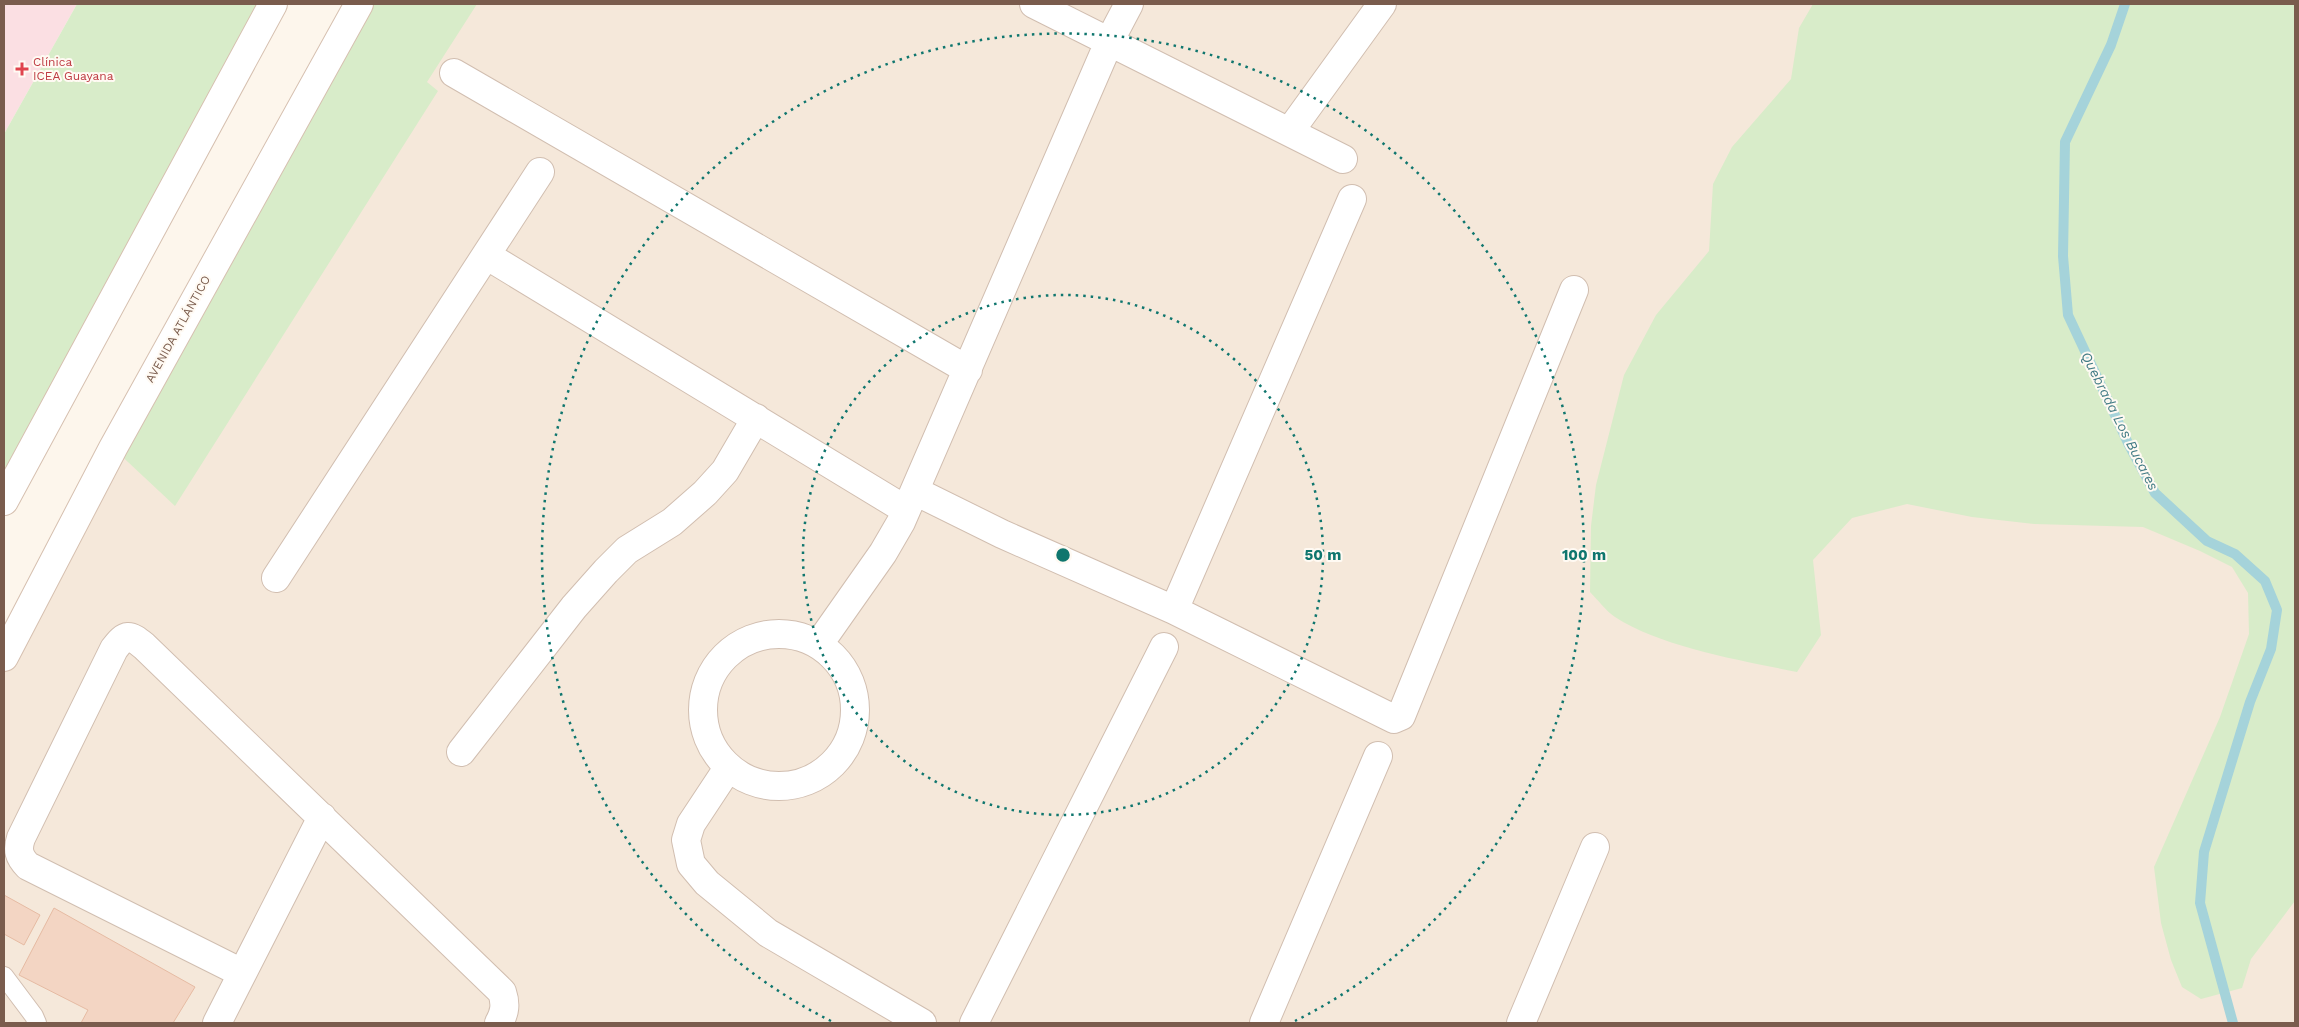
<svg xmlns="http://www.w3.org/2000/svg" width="2299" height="1027" font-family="'Work Sans',sans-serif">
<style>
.residential{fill:#f5e8da}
.medical{fill:#fbdfe3}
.green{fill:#d8ecc9}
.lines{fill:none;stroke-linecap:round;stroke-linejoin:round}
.stream{stroke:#a5d3da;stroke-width:10}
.building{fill:#f3d5c3;stroke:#e6bba3}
.lane-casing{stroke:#d1beb0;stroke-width:20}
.street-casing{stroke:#d1beb0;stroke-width:30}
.secondary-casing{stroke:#d6c0b0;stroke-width:30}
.lane{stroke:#fff;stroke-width:18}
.street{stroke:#fff;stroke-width:28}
.secondary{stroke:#fff;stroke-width:28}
.ring{fill:none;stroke:#0f766e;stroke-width:2.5;stroke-dasharray:2.5 5}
.health-dot{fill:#e0444e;stroke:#fffaf3;stroke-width:2}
.labels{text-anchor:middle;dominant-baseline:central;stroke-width:4;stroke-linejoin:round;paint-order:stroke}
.health-label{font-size:12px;fill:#be3a42;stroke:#fffaf3;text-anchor:start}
.street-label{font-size:12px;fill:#7a5c4d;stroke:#fffaf3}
.water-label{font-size:14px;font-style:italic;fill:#437c86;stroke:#fffaf3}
.centre{fill:#0f766e;stroke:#fffaf3;stroke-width:2.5}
.ring-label{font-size:15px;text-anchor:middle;font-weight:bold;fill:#0f766e;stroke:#fffaf3;stroke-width:4;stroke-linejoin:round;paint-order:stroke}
</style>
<rect width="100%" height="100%" fill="#fdf6ec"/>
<path class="residential" d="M359,4H2295V1023H4V657Z"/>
<path class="medical" d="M4,4H77L4,134Z"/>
<path class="green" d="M77,4H273L4,501V134Z
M359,4H477L427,82L438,91L175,506L113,448Z
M1813,4H2295V901L2251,959L2242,988L2201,999L2182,987L2171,960L2161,923L2154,867L2220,717L2249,634L2248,593L2232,567L2200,551L2143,527L2034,524L1972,517L1907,504L1852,518L1813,560L1821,635L1797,672C1743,661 1661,647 1615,617C1606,611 1598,600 1590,592L1591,526L1596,485L1624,375L1656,315L1709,251L1713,184L1732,147L1791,79L1799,28Z"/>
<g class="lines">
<path class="stream" d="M2125,4L2111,45L2065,142L2063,256L2068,315L2128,443L2155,493L2207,541L2235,554L2265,581L2277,610L2271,649L2250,702L2204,852L2200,903L2233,1023"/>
</g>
<path class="building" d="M4,895L40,915L24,945L4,934Z
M54,908L195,987L173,1023H81L88,1010L19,975Z"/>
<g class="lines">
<defs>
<path id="lane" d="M4,976L34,1016L37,1023"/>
<path id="street" d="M1034,4L1343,159
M454,73L968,370
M1290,131L1382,4
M486,255L906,510
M915,491L1002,534L1174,610L1394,719L1401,716L1574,290
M276,578L540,172
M1174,610L1352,199
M703 710a76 76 0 1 1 152 0a76 76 0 1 1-152 0Z
M819,644L883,553L901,522L1109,42L1129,4
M461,752L574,607L606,571L627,550L672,522L705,493L725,471L756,418
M728,768L691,824L686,840L691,864L707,883L768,933L922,1023
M242,973L28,866C19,857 17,850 21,838L114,649C126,633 129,634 144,646L502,992C506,1004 505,1012 499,1023
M217,1023L322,817
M974,1023L1164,647
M1264,1023L1378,756
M1521,1023L1595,847"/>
<path id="secondary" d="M4,501L273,4
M4,657L113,448L359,4"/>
</defs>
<use href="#lane" class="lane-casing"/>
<use href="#street" class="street-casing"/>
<use href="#secondary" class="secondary-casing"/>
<use href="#lane" class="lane"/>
<use href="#street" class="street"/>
<use href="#secondary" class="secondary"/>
</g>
<g class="ring">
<circle cx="1063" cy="555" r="260"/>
<path d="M831 1021A521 521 0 1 1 1295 1021"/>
</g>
<path class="health-dot" d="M19.5 61.5h5v5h5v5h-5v5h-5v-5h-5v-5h5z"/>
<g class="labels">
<g class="health-label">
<text x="33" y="62">Clínica<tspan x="33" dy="14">ICEA Guayana</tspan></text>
</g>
<g class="street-label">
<text transform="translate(178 329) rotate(-61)">AVENIDA ATLÁNTICO</text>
</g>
<g class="water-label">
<text transform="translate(2120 421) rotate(63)">Quebrada Los Bucares</text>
</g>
</g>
<circle cx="1063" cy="555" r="8" class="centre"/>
<g class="ring-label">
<text x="1323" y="560">50 m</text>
<text x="1584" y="560">100 m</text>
</g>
<rect width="2299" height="1027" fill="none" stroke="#7a5c4d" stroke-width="10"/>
</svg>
